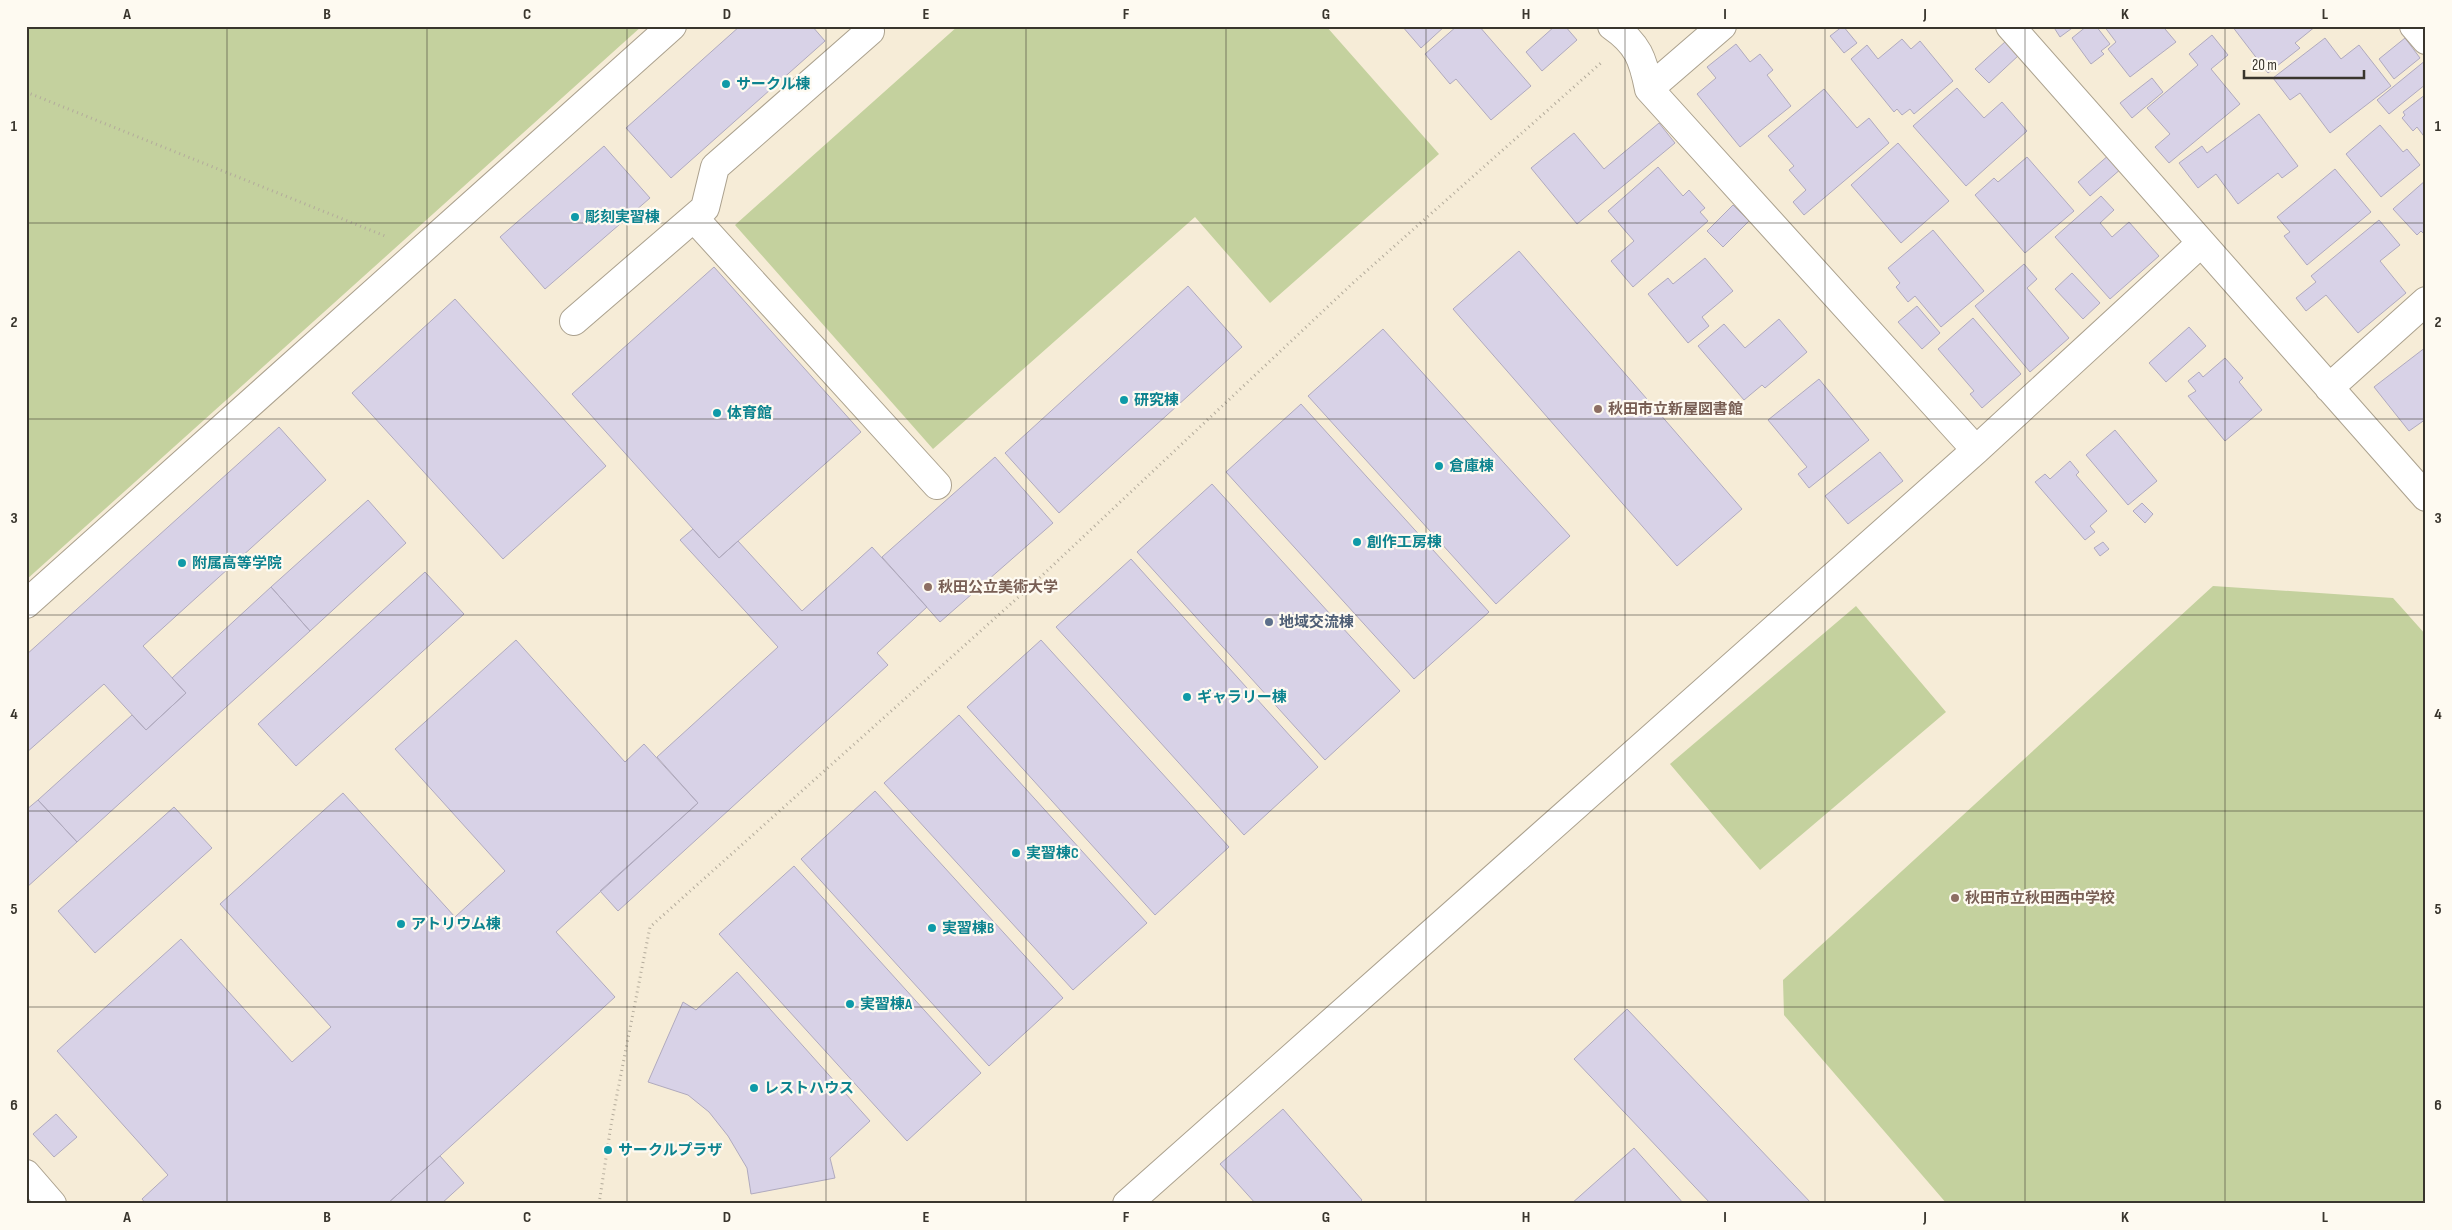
<svg xmlns="http://www.w3.org/2000/svg" width="2452" height="1230" font-family="'Sofia Sans Condensed','Noto Sans JP',sans-serif">
<style>
.green{fill:#c4d19e}
.building{fill:#d8d2e7;stroke:#b0aabe}
.lines{fill:none;stroke-linecap:round;stroke-linejoin:round}
.minor-casing{stroke:#aba18e;stroke-width:30}
.path{stroke:#b3ab9b;stroke-width:3;stroke-dasharray:1 4;stroke-linecap:butt}
.minor{stroke:#fff;stroke-width:28}
.grid{fill:none;stroke:#39352d;stroke-width:1;stroke-opacity:0.55}
.culture-dot{fill:#0f9aa8;stroke:#fefaf1;stroke-width:2}
.education-dot{fill:#8d6e63;stroke:#fefaf1;stroke-width:2}
.service-dot{fill:#5c6f8a;stroke:#fefaf1;stroke-width:2}
.labels{text-anchor:middle;dominant-baseline:central;stroke-width:4.5;stroke-linejoin:round;paint-order:stroke}
.culture-label{font-size:15px;font-weight:bold;fill:#0d838f;stroke:#fefaf1;text-anchor:start}
.education-label{font-size:15px;font-weight:bold;fill:#785e54;stroke:#fefaf1;text-anchor:start}
.service-label{font-size:15px;font-weight:bold;fill:#4e5e75;stroke:#fefaf1;text-anchor:start}
.neatline{fill:none;stroke:#39352d;stroke-width:2}
.grid-label{font-size:16px;text-anchor:middle;font-weight:bold;fill:#39352d}
</style>
<rect width="100%" height="100%" fill="#f6ecd7"/>
<path class="green" d="M26,26H642L26,580Z
M958,26H1326L1439,154L1270,303L1195,217L933,449L735,225Z
M2213,586L2393,598L2426,635V1204H1947L1784,1015L1783,980Z
M1856,606L1946,712L1760,870L1670,764Z"/>
<path class="building" d="M740,26H812L825,41L671,178L626,128Z
M1402,26H1445L1421,48Z
M1457,26H1479L1531,86L1491,120L1456,79L1450,84L1425,54Z
M1555,26H1565L1577,40L1542,71L1526,52Z
M1843,26L1857,43L1844,53L1830,36Z
M2053,26H2075L2060,37Z
M2087,26H2096L2110,44L2101,51L2104,54L2091,64L2072,38Z
M2104,26H2168L2165,29L2176,42L2130,77L2108,49L2116,42Z
M2232,26H2316L2295,43L2300,48L2268,73Z
M2212,35L2228,55L2211,69L2240,104L2169,163L2155,147L2170,134L2147,108L2198,65L2189,54Z
M2325,38L2341,59L2359,45L2391,86L2330,133L2300,93L2290,100L2273,78Z
M2405,38L2420,58L2394,79L2379,59Z
M1902,39L1911,49L1920,41L1953,81L1914,114L1910,109L1902,115L1897,109L1894,112L1851,59L1867,45L1878,59Z
M2006,41L2019,55L1989,83L1975,69Z
M1736,44L1750,62L1760,54L1773,70L1767,75L1791,106L1740,147L1697,94L1716,78L1707,67Z
M2426,60V84L2389,114L2377,100Z
M2152,78L2163,92L2132,118L2120,103Z
M1957,88L1984,118L2002,102L2027,131L1966,186L1913,126Z
M1824,89L1857,128L1869,118L1889,143L1804,215L1793,202L1806,190L1789,170L1794,166L1768,136Z
M2426,94V139L2417,127L2413,131L2402,118L2405,115L2403,112Z
M2259,114L2298,166L2282,178L2278,173L2238,204L2216,174L2198,188L2179,163L2202,146L2207,153Z
M1659,123L1675,143L1577,224L1531,168L1574,133L1604,169Z
M2380,125L2403,152L2407,149L2420,165L2381,197L2346,154Z
M1898,143L1949,201L1901,243L1851,185Z
M604,146L650,198L545,289L500,237Z
M2110,154L2122,168L2090,196L2078,182Z
M2027,157L2074,211L2025,253L1975,195L1994,178L1998,182Z
M1658,167L1683,196L1689,190L1705,208L1700,212L1708,221L1633,287L1611,261L1634,241L1608,211Z
M2335,169L2371,212L2307,265L2284,236L2290,232L2277,217Z
M2426,180V236L2421,231L2417,235L2393,209Z
M2101,196L2114,210L2100,223L2112,237L2129,222L2159,256L2110,299L2055,237Z
M1733,205L1749,221L1723,247L1707,231Z
M2379,220L2400,245L2380,261L2406,293L2358,333L2326,295L2306,311L2296,298L2316,282L2311,276Z
M1933,230L1984,291L1941,327L1915,296L1908,302L1896,287L1900,283L1888,268Z
M1519,251L1742,509L1677,566L1453,309Z
M1705,258L1733,291L1702,317L1709,326L1688,343L1648,294L1668,278L1673,284Z
M2024,264L2037,279L2027,288L2069,338L2030,372L1975,306Z
M714,267L861,432L719,558L572,394Z
M2072,273L2100,303L2083,319L2055,289Z
M1188,286L1242,347L1059,513L1005,453Z
M455,299L606,466L503,559L352,393Z
M1917,306L1940,333L1922,349L1898,322Z
M1973,318L2021,374L1982,408L1970,394L1974,391L1938,349Z
M1779,319L1807,352L1765,388L1762,385L1744,400L1698,346L1724,324L1745,348Z
M2189,327L2206,346L2166,382L2149,363Z
M1383,329L1570,536L1496,604L1308,396Z
M2426,347V419L2409,431L2374,387Z
M2225,358L2243,378L2239,382L2262,410L2225,441L2188,396L2196,391L2188,381L2199,372L2203,377Z
M1819,379L1869,440L1809,488L1798,474L1807,467L1768,420Z
M1301,404L1489,612L1414,679L1226,472Z
M279,427L326,480L143,646L186,693L146,730L104,684L26,753V655Z
M2115,430L2157,481L2128,505L2086,455Z
M1880,452L1903,481L1848,524L1825,496Z
M995,457L1053,523L940,622L882,557Z
M2070,461L2079,472L2076,475L2107,511L2090,526L2095,532L2085,540L2035,482L2045,474L2050,479Z
M1212,484L1400,691L1325,760L1137,552Z
M368,500L406,543L310,631L271,587Z
M2142,503L2153,514L2145,523L2133,511Z
M693,529L719,558L738,541L802,611L872,547L927,607L877,653L888,665L618,911L600,891L698,803L657,757L778,647L680,540Z
M2103,542L2109,549L2100,556L2094,548Z
M1131,559L1318,767L1244,835L1056,627Z
M425,572L464,614L296,766L258,724Z
M271,587L310,631L77,842L38,800L132,715L146,730L186,693L172,678Z
M516,640L625,762L644,744L698,803L556,932L615,997L387,1204H146L142,1199L168,1175L57,1051L181,939L292,1062L331,1027L220,904L343,793L455,917L505,871L395,749Z
M1041,640L1229,847L1155,915L967,707Z
M959,715L1147,923L1073,990L884,783Z
M875,791L1063,998L989,1066L801,859Z
M38,800L77,842L26,888V810Z
M174,807L212,848L95,953L58,911Z
M794,866L981,1073L907,1141L719,934Z
M737,972L870,1121L830,1158L835,1178L751,1194L747,1168L728,1136L709,1112L688,1095L648,1082L683,1002L696,1010Z
M1627,1009L1812,1204H1711L1574,1059Z
M1283,1109L1362,1200L1358,1204H1256L1220,1164Z
M56,1114L77,1137L54,1157L33,1134Z
M1634,1148L1684,1204H1571Z
M440,1156L464,1183L441,1204H387Z"/>
<g class="lines">
<defs>
<path id="minor" d="M1612,26C1638,44 1643,59 1649,89L1976,450
M2010,26L2426,497
M2414,26L2426,40
M1649,89L1722,26
M694,218L937,485
M574,321L705,208L715,167L870,31L865,26
M2329,388L2426,301
M26,604L672,26
M26,1174L52,1204
M1127,1204L1976,450L2201,243"/>
</defs>
<use href="#minor" class="minor-casing"/>
<path class="path" d="M26,92L385,236
M599,1204L611,1125L650,927L1032,585L1354,282L1602,62"/>
<use href="#minor" class="minor"/>
</g>
<path class="grid" d="M227,26V1204M427,26V1204M627,26V1204M826,26V1204M1026,26V1204M1226,26V1204M1426,26V1204M1625,26V1204M1825,26V1204M2025,26V1204M2225,26V1204M26,223H2426M26,419H2426M26,615H2426M26,811H2426M26,1007H2426"/>
<g class="culture-dot">
<circle cx="726" cy="84" r="5"/>
<circle cx="575" cy="217" r="5"/>
<circle cx="1124" cy="400" r="5"/>
<circle cx="717" cy="413" r="5"/>
<circle cx="1439" cy="466" r="5"/>
<circle cx="1357" cy="542" r="5"/>
<circle cx="182" cy="563" r="5"/>
<circle cx="1187" cy="697" r="5"/>
<circle cx="1016" cy="853" r="5"/>
<circle cx="401" cy="924" r="5"/>
<circle cx="932" cy="928" r="5"/>
<circle cx="850" cy="1004" r="5"/>
<circle cx="754" cy="1088" r="5"/>
<circle cx="608" cy="1150" r="5"/>
</g>
<g class="education-dot">
<circle cx="1598" cy="409" r="5"/>
<circle cx="928" cy="587" r="5"/>
<circle cx="1955" cy="898" r="5"/>
</g>
<circle class="service-dot" cx="1269" cy="622" r="5"/>
<g class="labels">
<g class="culture-label">
<text x="736" y="84">サークル棟</text>
<text x="585" y="217">彫刻実習棟</text>
<text x="1134" y="400">研究棟</text>
<text x="727" y="413">体育館</text>
<text x="1449" y="466">倉庫棟</text>
<text x="1367" y="542">創作工房棟</text>
<text x="192" y="563">附属高等学院</text>
<text x="1197" y="697">ギャラリー棟</text>
<text x="1026" y="853">実習棟C</text>
<text x="411" y="924">アトリウム棟</text>
<text x="942" y="928">実習棟B</text>
<text x="860" y="1004">実習棟A</text>
<text x="764" y="1088">レストハウス</text>
<text x="618" y="1150">サークルプラザ</text>
</g>
<g class="education-label">
<text x="1608" y="409">秋田市立新屋図書館</text>
<text x="938" y="587">秋田公立美術大学</text>
<text x="1965" y="898">秋田市立秋田西中学校</text>
</g>
<g class="service-label">
<text x="1279" y="622">地域交流棟</text>
</g>
</g>
<rect width="2452" height="1230" fill="none" stroke="#fefaf1" stroke-width="55"/>
<path d="M2244 70v8h120v-8" fill="none" stroke="#39352d" stroke-width="2.5"/>
<text x="2252" y="70" font-size="15" fill="#39352d" stroke="#fefaf1" stroke-width="4" paint-order="stroke">20 m</text>
<rect x="28" y="28" width="2396" height="1174" class="neatline"/>
<g class="grid-label">
<text x="127" y="19">A</text>
<text x="327" y="19">B</text>
<text x="527" y="19">C</text>
<text x="727" y="19">D</text>
<text x="926" y="19">E</text>
<text x="1126" y="19">F</text>
<text x="1326" y="19">G</text>
<text x="1526" y="19">H</text>
<text x="1725" y="19">I</text>
<text x="1925" y="19">J</text>
<text x="2125" y="19">K</text>
<text x="2325" y="19">L</text>
<text x="14" y="131">1</text>
<text x="2438" y="131">1</text>
<text x="14" y="327">2</text>
<text x="2438" y="327">2</text>
<text x="14" y="523">3</text>
<text x="2438" y="523">3</text>
<text x="14" y="719">4</text>
<text x="2438" y="719">4</text>
<text x="14" y="914">5</text>
<text x="2438" y="914">5</text>
<text x="14" y="1110">6</text>
<text x="2438" y="1110">6</text>
<text x="127" y="1222">A</text>
<text x="327" y="1222">B</text>
<text x="527" y="1222">C</text>
<text x="727" y="1222">D</text>
<text x="926" y="1222">E</text>
<text x="1126" y="1222">F</text>
<text x="1326" y="1222">G</text>
<text x="1526" y="1222">H</text>
<text x="1725" y="1222">I</text>
<text x="1925" y="1222">J</text>
<text x="2125" y="1222">K</text>
<text x="2325" y="1222">L</text>
</g>
</svg>
